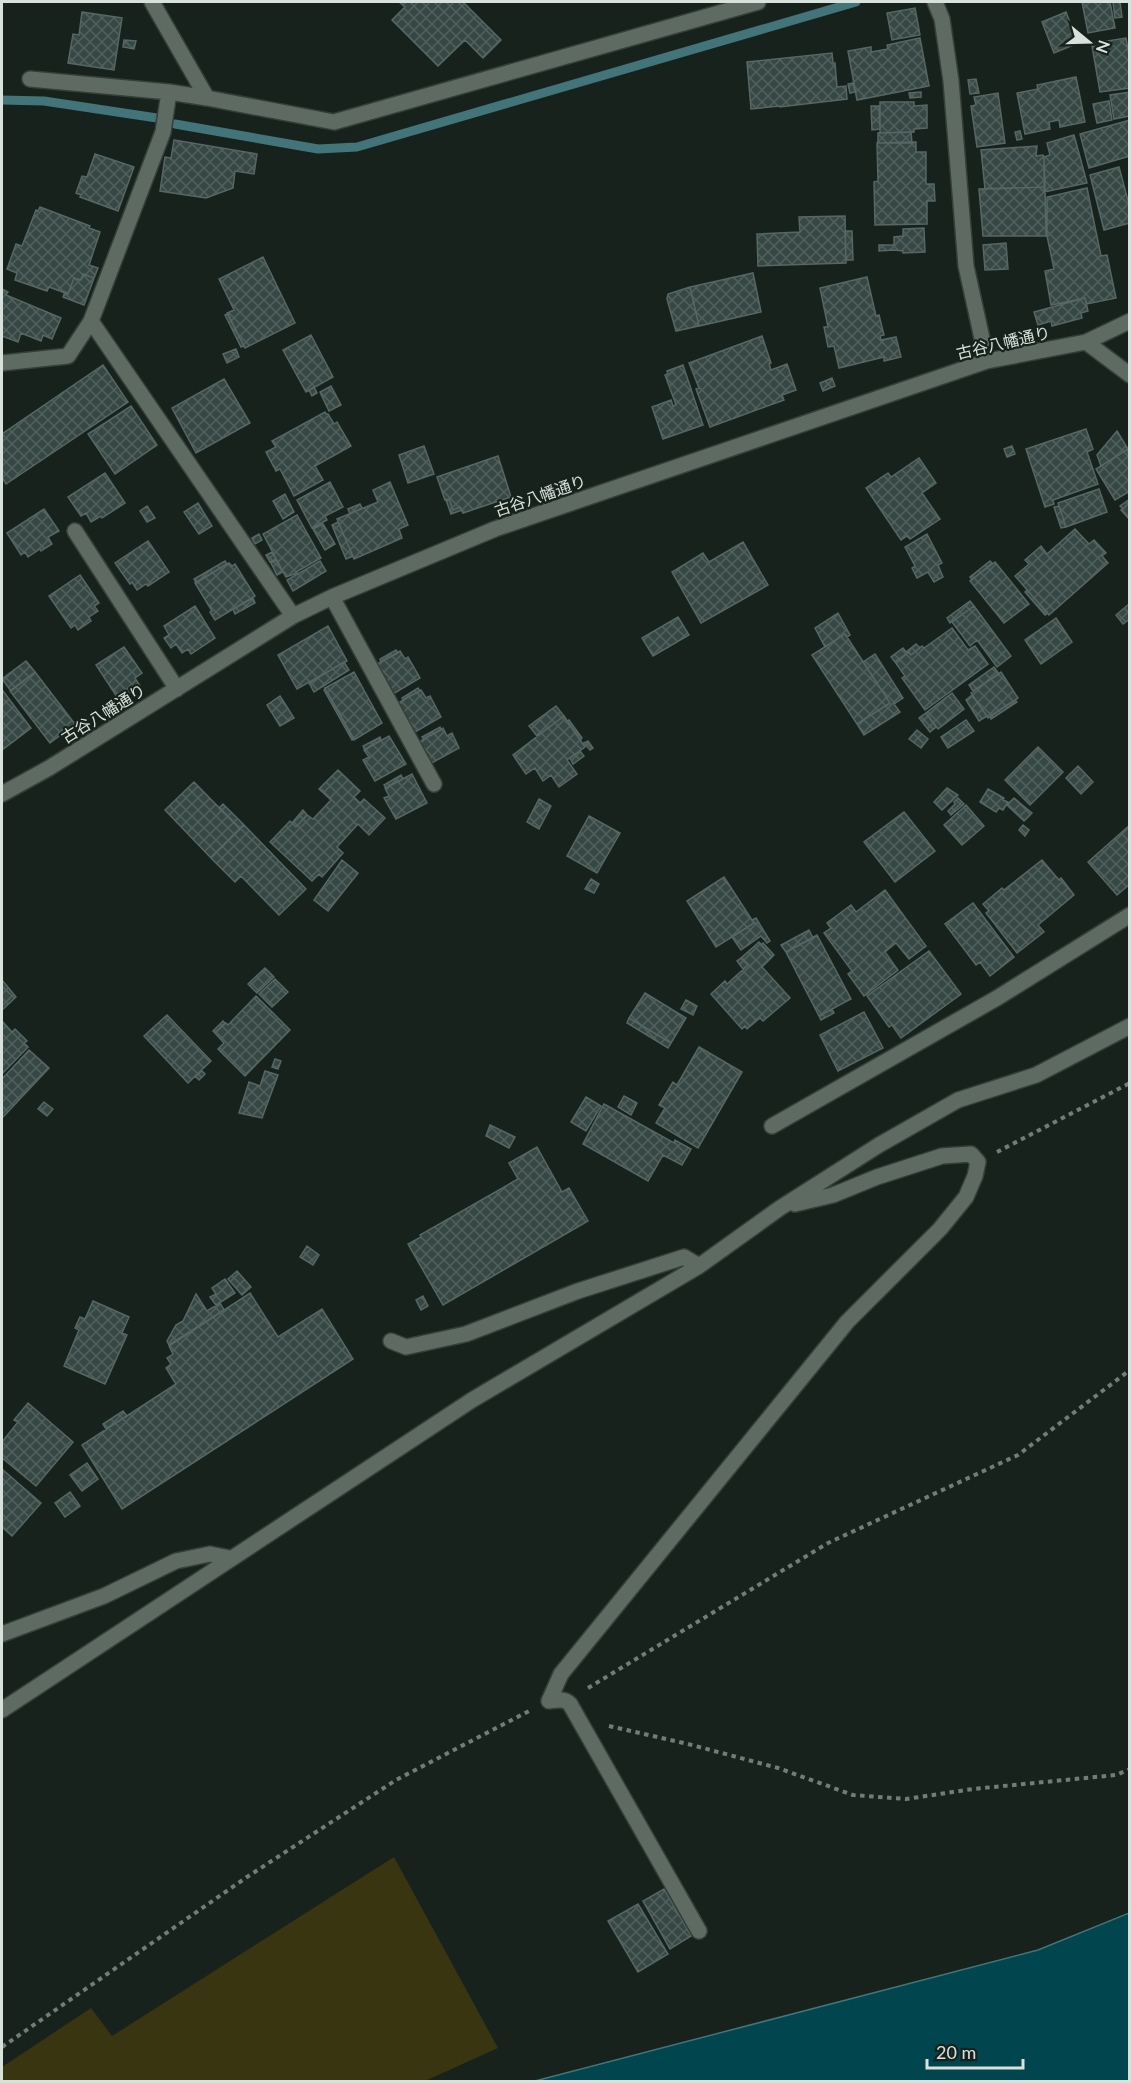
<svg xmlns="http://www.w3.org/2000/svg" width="1131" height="2083" font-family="Lato,'Noto Sans JP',sans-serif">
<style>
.grass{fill:#393511}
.water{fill:#01454f;stroke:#427479;stroke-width:1.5}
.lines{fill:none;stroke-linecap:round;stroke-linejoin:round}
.stream{stroke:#427479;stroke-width:9}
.building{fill:url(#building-cross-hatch);stroke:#566765;stroke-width:1.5}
.minor-casing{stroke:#363e39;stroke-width:18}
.path{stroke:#737d77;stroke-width:4;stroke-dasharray:4.5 4.5;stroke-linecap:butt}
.minor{stroke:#5e6b63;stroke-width:15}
.labels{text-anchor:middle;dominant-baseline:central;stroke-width:4.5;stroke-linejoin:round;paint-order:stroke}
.street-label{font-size:16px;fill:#d9e1dc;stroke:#16221b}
</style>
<defs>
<pattern id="building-cross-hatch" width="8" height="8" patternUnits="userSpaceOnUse" patternTransform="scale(1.5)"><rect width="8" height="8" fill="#364744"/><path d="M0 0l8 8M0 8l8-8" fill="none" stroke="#52615e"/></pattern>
</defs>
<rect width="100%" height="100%" fill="#16221b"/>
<path class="grass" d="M394,1857L498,2048L425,2081H2V2067L91,2008L112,2036Z"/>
<path class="water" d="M1129,1913V2081H535L1038,1950Z"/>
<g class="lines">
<path class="stream" d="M2,100L44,101L157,118
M175,124L318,149L357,147L856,2"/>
</g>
<path class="building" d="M399,2H463L501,40L483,58L465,40L438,66L392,20L405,7Z
M1082,2H1110L1115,28L1088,33Z
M1113,2H1120L1122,17L1115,18Z
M915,8L920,35L892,40L887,13Z
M82,12L122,18L114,70L68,63L73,34L79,35Z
M1066,12L1078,43L1054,53L1042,22Z
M920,38L929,86L857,100L848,51L871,47V52L888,49L887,45Z
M1126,38L1130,62V88L1100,92L1092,46H1095V43Z
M124,40L136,41L134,49L123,47Z
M832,53L833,63H835L837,87L846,86L847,99L780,107V106L751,109L747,62Z
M1076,77L1085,122L1060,127L1059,120L1049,122L1050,129L1025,134L1017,93L1038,89L1037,85Z
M976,79L979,93L970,94L968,80Z
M853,83L855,92L850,93L848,84Z
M921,92V97L910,98L909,93Z
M1130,92V116L1114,119L1110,95Z
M998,93L1005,143L977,147L971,106L976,105L974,97Z
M1109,101L1112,120L1097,123L1093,104Z
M880,102H914V106L927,105V128L914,129V132L880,133Z
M871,106H879L880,129L872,130Z
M1130,120V156L1089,168L1080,134Z
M1020,131L1022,139L1017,140L1015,132Z
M911,132L912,143H878V133Z
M1074,135L1087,183L1044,192V157L1050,155L1047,143Z
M174,140L257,154L254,174L235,171L233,188L206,198L160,191L165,157L171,158Z
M916,142V152H926V184H934L935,201H927V224L875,225L874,182L878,181L877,143Z
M1037,146L1036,156L1043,155L1044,157L1045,187L985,189L981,150Z
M95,154L134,167L118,211L80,197L81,195L76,193L82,176L87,177Z
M1119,167L1130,208V223L1104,230L1090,175Z
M1045,187L1046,236H983L979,189Z
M1087,188L1101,256L1107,255L1116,298L1087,304L1085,298L1051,305L1045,271L1054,269L1047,236V197Z
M40,207L90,226L89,228L100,232L89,265L98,268L94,278L83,274L81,280L74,278L68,294L49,287L47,291L15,280L17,273L7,269L16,244L22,246L36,210L38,211Z
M845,216L846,263L758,266L757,234L800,232L799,217Z
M924,228L925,252L903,253V251L894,250L879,251V245H894V237L903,236V229Z
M845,231H852L853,260H846Z
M1006,243L1008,269L985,270L983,245Z
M263,257L295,323L245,348L227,313L234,310L219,279Z
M753,273L761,312L699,326L690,287Z
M83,274L94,278L84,305L63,297L65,292L68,294L74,278L81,280Z
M867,277L876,316L879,315L884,335L880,336L881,340L896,337L901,357L884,361V357L839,368L834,346L828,347L824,327H828L820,288Z
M690,287L699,326L676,331L667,299L668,294Z
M2,289L8,292L6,295L61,318L52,339L43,335L41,341L21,333L18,342L2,336Z
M1085,298L1088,311L1081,313L1082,318L1052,326L1051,321L1038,325L1034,312Z
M228,314L244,346L241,347L225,315Z
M311,335L333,377L306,392L283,350Z
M762,336L771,363L769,364L771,370L787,364L796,390L782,395L784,400L710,427L696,389L699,388L689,363Z
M236,349L239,357L227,363L223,354Z
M103,365L128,402L6,484L2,477V434Z
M683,365L703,425L663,439L652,407L671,400L673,406L676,405L665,375L668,374L667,371Z
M832,378L835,386L823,391L820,383Z
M224,379L250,423L196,453L172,408Z
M331,386L341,405L329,411L320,392Z
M314,387L317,393L312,396L309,390Z
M131,406L157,445L115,474L88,434Z
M325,412L326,414H328L334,424L337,422L351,446L315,466L323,480L294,496L280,469L276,471L266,452L276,447L272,441Z
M1086,429L1093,449L1087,452L1098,484L1053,500L1054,504L1045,507L1026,449Z
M1117,431L1128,449L1101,466L1097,455Z
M424,446L434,474L408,483L399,455Z
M1012,446L1015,454L1007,457L1004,449Z
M1128,449L1130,491L1115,500L1096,469Z
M498,456L511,497L463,513L460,507L453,510L449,499L445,500L437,477Z
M919,458L936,483L922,493L940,519L910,539L907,536L901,540L866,488L888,473L891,477Z
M105,473L125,503L102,518L101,516L91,522L86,513L81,516L68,497Z
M330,482L343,507L325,516L327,520L312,528L297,500Z
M390,482L408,525L399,529L402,538L354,559L337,519L378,502L373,490Z
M1099,489L1107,512L1066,527L1058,503Z
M285,494L294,512L283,519L273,501Z
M449,499L453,510L460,507L462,510L451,514L446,500Z
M1130,499V520L1121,510L1123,509L1120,506Z
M198,503L212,526L199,534L184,512Z
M360,504L362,508L350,514L348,509Z
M147,506L155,518L147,522L140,511Z
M1059,506L1066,527L1061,528L1054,507Z
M44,509L59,531L48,537L52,544L41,551L40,549L28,557L25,552L21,555L7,533Z
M297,515L321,558L296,572L297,573L286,577L263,534Z
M338,522L353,556L346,559L332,525Z
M323,524L335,544L325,550L313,529Z
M1075,529L1089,544L1094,540L1106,553L1102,556L1108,563L1049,615L1015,576L1029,564L1025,560L1041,546L1047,554Z
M259,534L262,540L255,544L252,538Z
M927,534L942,563L938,565L943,577L934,582L928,572L917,578L912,568L915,566L905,547Z
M148,541L169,572L148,586L146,584L137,590L132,582L130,584L115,563Z
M743,542L768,585L701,623L672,572L703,553L709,562Z
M272,552L276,559L270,562L266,555Z
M276,560L283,572L277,575L271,563Z
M225,561L227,564L196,583L194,579Z
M320,561L326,571L293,591L287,580Z
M990,561L992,563L972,580L970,577Z
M995,562L1029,604L1004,623L970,581Z
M229,563L232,566L235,564L255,596L215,620L210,612L212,611L195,583Z
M80,575L99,603L94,606L98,611L89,617L91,621L78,630L75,625L71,628L49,596Z
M1027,590L1048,613L1045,615L1025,592Z
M253,598L255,603L235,614L233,609Z
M970,601L974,606L950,623L947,618Z
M1129,604L1130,619L1123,624L1116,615Z
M195,606L215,638L191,654L188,649L182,653L176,644L171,648L164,638L169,635L164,626Z
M974,606L1011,656L997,667L977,640L970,646L952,622Z
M838,613L850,635L847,637L845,634L825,647L815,628Z
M678,617L689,635L653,656L642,638Z
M1056,618L1072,642L1041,664L1025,640Z
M328,626L347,661L297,689L278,655Z
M952,628L968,650L975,646L988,664L925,710L902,678L905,676L895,662L909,652L911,655L922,646L924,648Z
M845,634L890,703L857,724L812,655Z
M916,644L920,648L911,655L909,652L895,662L891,657L903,648L906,652Z
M124,647L142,673L135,678L140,686L119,700L96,665Z
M396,650L398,653L381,662L380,659Z
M400,651L405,659L408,657L420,678L393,694L377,664Z
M875,654L903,698L894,704L900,712L864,735L857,724L890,703L863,662Z
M26,661L35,672L11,691L2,679Z
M344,662L349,670L314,692L309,683Z
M994,667L999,674L973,691L969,685Z
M35,672L75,724L50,743L10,691Z
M354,672L382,723L354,740L325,688Z
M1001,672L1018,698L988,718L971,693Z
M325,688L354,739L352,740L324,690Z
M418,688L420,691L403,700L402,698Z
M421,690L426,698L430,696L441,717L415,732L398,703Z
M3,691L31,728L2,750V693Z
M952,693L964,709L938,729L926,713Z
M972,695L987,716L979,721L966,700Z
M280,696L294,718L280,726L267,705Z
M1015,700L1017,702L991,719L990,716Z
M556,706L564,716L537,736L529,726Z
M926,713L936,727L930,732L919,718Z
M564,716L585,747L567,760L577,774L559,787L551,775L543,781L535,768L526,774L513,755Z
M569,720L582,738L580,740L567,721Z
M966,720L974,731L948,748L941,737Z
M440,727L441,730L424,739L422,737Z
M443,728L447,736L452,733L459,748L428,765L417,743Z
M917,730L928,739L921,748L909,739Z
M389,736L406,764L375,781L363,760L369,757L364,750Z
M380,737L381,740L365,750L363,746Z
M588,741L593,748L590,750L584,743Z
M1038,747L1063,772L1030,805L1005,780Z
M580,751L584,756L573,764L570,758Z
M1078,766L1093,782L1081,794L1066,778Z
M338,770L360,791L354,797L360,803L364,799L385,818L369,835L358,824L337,847L343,853L322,877L319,874L312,881L270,842L290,821L296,827L307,815L313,819L331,800L319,789Z
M412,774L427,803L396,819L384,798L389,796L385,788Z
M401,775L403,779L386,788L384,785Z
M194,782L240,829L211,858L165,810Z
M947,788L958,795L942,810L934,802Z
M988,789L1004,798L1003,800L1008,802L1003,810L999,808L996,812L980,802Z
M958,798L964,804L951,815L948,811L955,804L954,802Z
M1014,798L1032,813L1024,821L1007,805Z
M539,799L551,806L539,829L527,822Z
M223,804L244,825L240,829L219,808Z
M966,805L984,826L962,845L944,825Z
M303,810L307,815L296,827L292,823Z
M904,812L935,851L895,882L864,842Z
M589,816L620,833L597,873L567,856Z
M244,825L306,889L279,915L241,876L235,882L211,858Z
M1023,825L1029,830L1025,836L1019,830Z
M1130,825V884L1117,895L1088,862Z
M342,860L358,873L328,911L314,900Z
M1042,860L1059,880L1061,878L1074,895L1038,925L1044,932L1017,953L986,913L989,911L983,904L1002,888L1004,890Z
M724,877L754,923L716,947L687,901Z
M591,879L599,884L594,893L585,889Z
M885,890L926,946L909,959L896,943L885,952L898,970L864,996L848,974L852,971L824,933L831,928L827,923L851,905L856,912Z
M973,903L1014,957L990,976L980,962L976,965L945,924Z
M756,918L770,941L767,943L761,936L741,950L732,937L754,923L752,920Z
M809,930L813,938L786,952L781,945Z
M817,935L851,999L819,1016L786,952Z
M759,942L772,957L762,967L790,998L763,1021L760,1018L747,1029L745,1026L742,1029L711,994L725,981L727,984L748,965L741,958Z
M763,943L774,955L772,957L761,945Z
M929,951L961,994L901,1038L892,1025L889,1027L867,996Z
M741,958L748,965L743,969L737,961Z
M265,968L274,977L257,993L248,984Z
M275,979L288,992L272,1007L259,994Z
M2,980L16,997L2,1010Z
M645,993L686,1018L671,1043L629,1018Z
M256,996L290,1030L245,1076L218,1049L224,1043L215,1033L226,1023L228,1025Z
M686,1000L697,1006L693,1015L681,1009Z
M832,1009L834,1013L821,1020L819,1016Z
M864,1012L883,1048L838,1071L820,1035Z
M167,1015L211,1061L188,1083L144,1036Z
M629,1018L671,1043L668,1048L627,1023Z
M2,1021L12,1032L15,1029L27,1041L24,1043L28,1047L2,1074Z
M223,1021L225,1023L215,1033L213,1031Z
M699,1047L742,1072L698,1148L656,1123L665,1108L659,1105L673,1082L677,1085Z
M29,1050L49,1068L2,1118V1079Z
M275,1059L281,1061L278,1069L272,1067Z
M202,1071L205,1074L199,1080L195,1076Z
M265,1071L278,1075L262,1118L239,1113L249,1082L260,1086Z
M624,1096L637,1103L631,1115L618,1107Z
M586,1097L601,1106L586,1131L571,1122Z
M44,1102L53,1109L47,1116L38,1109Z
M604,1104L674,1143L675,1140L691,1149L682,1165L663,1155L648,1181L583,1144Z
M490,1125L515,1137L509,1148L486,1136Z
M537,1147L562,1192L569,1188L588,1221L443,1305L408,1244L421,1237L420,1235L518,1179L509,1163Z
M307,1246L319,1255L313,1265L300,1257Z
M237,1271L251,1287L242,1295L228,1279Z
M225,1279L235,1293L216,1305L210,1297L216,1294L212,1288Z
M250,1293L278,1337L322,1309L353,1359L122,1509L82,1445L176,1384L166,1368L171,1364L167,1358L173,1354L169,1346Z
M196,1294L207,1311L220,1303L224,1310L169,1345L167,1341L176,1325L183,1321Z
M423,1296L428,1306L421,1310L416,1300Z
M93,1301L129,1317L122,1333L127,1335L105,1384L64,1366L79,1330L75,1328L80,1317L85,1319Z
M28,1403L73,1442L36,1486L2,1458V1442L18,1422L14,1420Z
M123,1411L127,1416L106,1429L103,1424Z
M87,1463L98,1479L82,1491L70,1475Z
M2,1469L41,1503L12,1536L2,1527Z
M70,1492L80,1506L65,1517L55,1503Z
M664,1889L691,1936L670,1949L643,1901Z
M638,1904L668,1954L638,1972L608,1921Z"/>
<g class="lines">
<defs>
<path id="minor" d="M152,2L207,98L334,122L758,2
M935,2L942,19L951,81L966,266L987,361
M30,79L169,92
M91,321L293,616
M1086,342L1130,375
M2,363L68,356L91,321L163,132L169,92L207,98
M75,531L177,689
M332,597L434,784
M2,794L49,768L293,616L332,597L495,529L987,361L1086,342L1130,321
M772,1126L997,998L1130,915
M391,1341L406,1347L466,1334L578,1291L684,1257L699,1266
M2,1634L104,1596L176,1561L210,1554L230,1558
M549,1701L561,1674L847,1322L940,1229L966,1197L975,1176L978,1162L971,1154L942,1156L877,1177L833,1195L795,1204
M549,1701C557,1700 564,1698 570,1704L699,1931
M2,1710L472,1400L699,1266L780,1208L879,1145L958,1100L1036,1075L1130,1026"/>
</defs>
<use href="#minor" class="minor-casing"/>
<path class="path" d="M997,1152L1130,1083
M588,1688L828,1543L1018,1455L1130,1370
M609,1726L688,1744L778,1768L853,1795L906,1799L973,1789L1116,1775L1130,1769
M2,2047L247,1877L396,1780L529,1711"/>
<use href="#minor" class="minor"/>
</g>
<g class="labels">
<g class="street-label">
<text transform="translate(1003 342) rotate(-13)">古谷八幡通り</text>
<text transform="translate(540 495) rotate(-19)">古谷八幡通り</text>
<text transform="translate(103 713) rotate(-32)">古谷八幡通り</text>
</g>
</g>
<rect width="1131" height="2083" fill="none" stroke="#d9e1dc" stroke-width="6"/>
<g transform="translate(1089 42) rotate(109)" stroke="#16221b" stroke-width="4.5" paint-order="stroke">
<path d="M0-4.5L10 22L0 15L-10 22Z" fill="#d9e1dc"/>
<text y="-9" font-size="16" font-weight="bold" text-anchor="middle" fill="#d9e1dc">N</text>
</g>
<path d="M927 2059v9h96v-9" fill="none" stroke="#d9e1dc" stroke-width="3"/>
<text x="936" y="2059" font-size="18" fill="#d9e1dc" stroke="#16221b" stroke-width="4.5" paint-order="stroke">20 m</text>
</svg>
